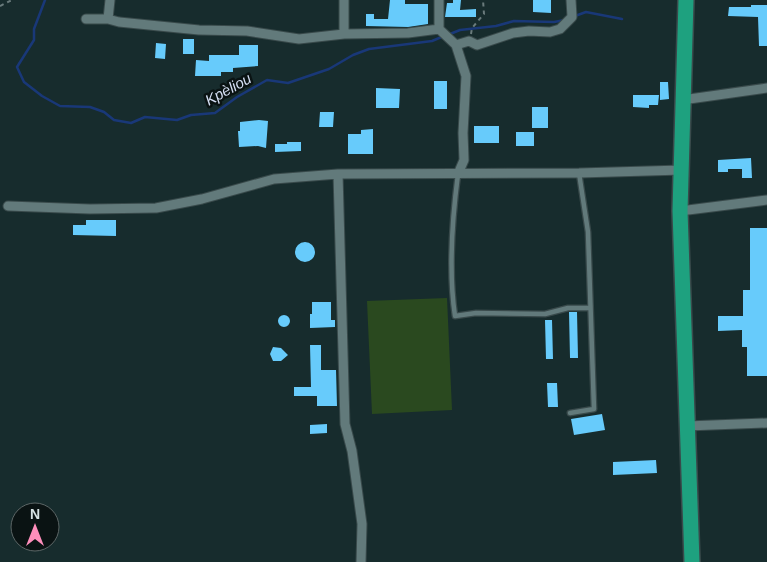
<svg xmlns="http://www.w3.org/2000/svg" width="767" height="562" font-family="Arial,sans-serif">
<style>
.green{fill:#2a491f}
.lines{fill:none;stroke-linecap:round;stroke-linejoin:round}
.stream{stroke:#193878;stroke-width:2.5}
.building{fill:#67cbfb}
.lane-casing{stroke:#394a4b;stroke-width:7}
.street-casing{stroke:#394a4b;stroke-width:11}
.highway-casing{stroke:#394a4b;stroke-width:18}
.path{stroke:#6a7b7c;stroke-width:2;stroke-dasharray:4 4;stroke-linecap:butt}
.lane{stroke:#627a7b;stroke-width:4.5}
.street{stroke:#627a7b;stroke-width:9}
.highway{stroke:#1ea17f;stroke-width:15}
.labels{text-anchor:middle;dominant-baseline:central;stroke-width:5;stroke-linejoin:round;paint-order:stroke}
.water-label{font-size:15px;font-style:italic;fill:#d5dff3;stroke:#0a1313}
</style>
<rect width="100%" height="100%" fill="#172c2d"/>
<path class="green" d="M447,298L452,410L372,414L367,301Z"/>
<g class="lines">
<path class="stream" d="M45,0L34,29V40L17,67L24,82L42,96L60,106L90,107L104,112L114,120L131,123L145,117L177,120L191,115L215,113L237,97L267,80L288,83L329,69L353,55L369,49L432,41L444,36
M575,16L586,12L622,19
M450,34L460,30L496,26L514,21L554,22L565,20"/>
</g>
<path class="building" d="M390,0H405V4H428V24L408,27L366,26V14H374V19H388Z
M453,0H461L460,10L476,9V17H445L447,3H453Z
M533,0H551V13L533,12Z
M751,5H767V46H759L758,17L728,16L729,7H751Z
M183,39H194V54H183Z
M156,43L166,44L165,59L155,58Z
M239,45H258V66L233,68V72H221V76H195L196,60L209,61V55H239Z
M434,81H447V109H434Z
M660,82H668L669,99L660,100Z
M376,88L400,89L399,108H376Z
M633,95H659L658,105H649V108L633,107Z
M532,107H548V128H532Z
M320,112H334L333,127H319Z
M259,120L268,121L266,148L258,146L239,147L238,131H240V122Z
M474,126H499V143H474Z
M373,129V154H348V134H361V130Z
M516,132H534V146H516Z
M287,142H301V151L275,152V144H287Z
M751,158L752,178H742V169H728V172H718V160Z
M86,220H116V236L73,235V225H86Z
M750,228H767V376H747V347H742V330L718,331V316H743V290H750Z
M295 252a10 10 0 1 1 20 0a10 10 0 1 1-20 0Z
M312,302H331V320H335V327L310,328V314H312Z
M569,312H577L578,358H570Z
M278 321a6 6 0 1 1 12 0a6 6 0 1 1-12 0Z
M545,320H552L553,359H546Z
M310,345H321V370H336L337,406H317V396H294V387H311Z
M273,347L281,348L288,355L281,361H273L270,354Z
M547,383H557L558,407H548Z
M602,414L605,430L574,435L571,419Z
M327,424V433L310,434V425Z
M656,460L657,473L613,475V462Z"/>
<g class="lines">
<defs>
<path id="lane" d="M458,174C452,220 448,269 455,316L476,313L545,314L568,308H590
M570,413L594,409L588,232L579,173"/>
<path id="street" d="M439,0V29L456,45L466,76L463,133L464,160L458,174
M86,19H108L119,22L199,30L247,31L299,39L344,34L408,33L439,29
M108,19L110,0
M344,34V0
M456,45L469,41L477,45L513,33L529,31L550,32L560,29L572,17L571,0
M682,100L767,88
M338,174L345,424L352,451L362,524L361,562
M8,206L90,209L156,208L202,199L274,179L338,174L579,173L682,170
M680,211L767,200
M687,426L767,423"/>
<path id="highway" d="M686,0L680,211L692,562"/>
</defs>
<use href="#lane" class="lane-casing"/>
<use href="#street" class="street-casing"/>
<use href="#highway" class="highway-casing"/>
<path class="path" d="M0,6L12,0
M471,34L472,28L484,14L483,0"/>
<use href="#lane" class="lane"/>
<use href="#street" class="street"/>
<use href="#highway" class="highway"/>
</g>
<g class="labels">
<g class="water-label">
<text transform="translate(228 89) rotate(-29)">Kpèliou</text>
</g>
</g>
<g transform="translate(35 527)"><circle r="24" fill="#0a1313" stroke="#5c6666"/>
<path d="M0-4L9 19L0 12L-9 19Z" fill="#fe8ebb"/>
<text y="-8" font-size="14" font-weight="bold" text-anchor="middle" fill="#d6e2e3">N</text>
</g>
</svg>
